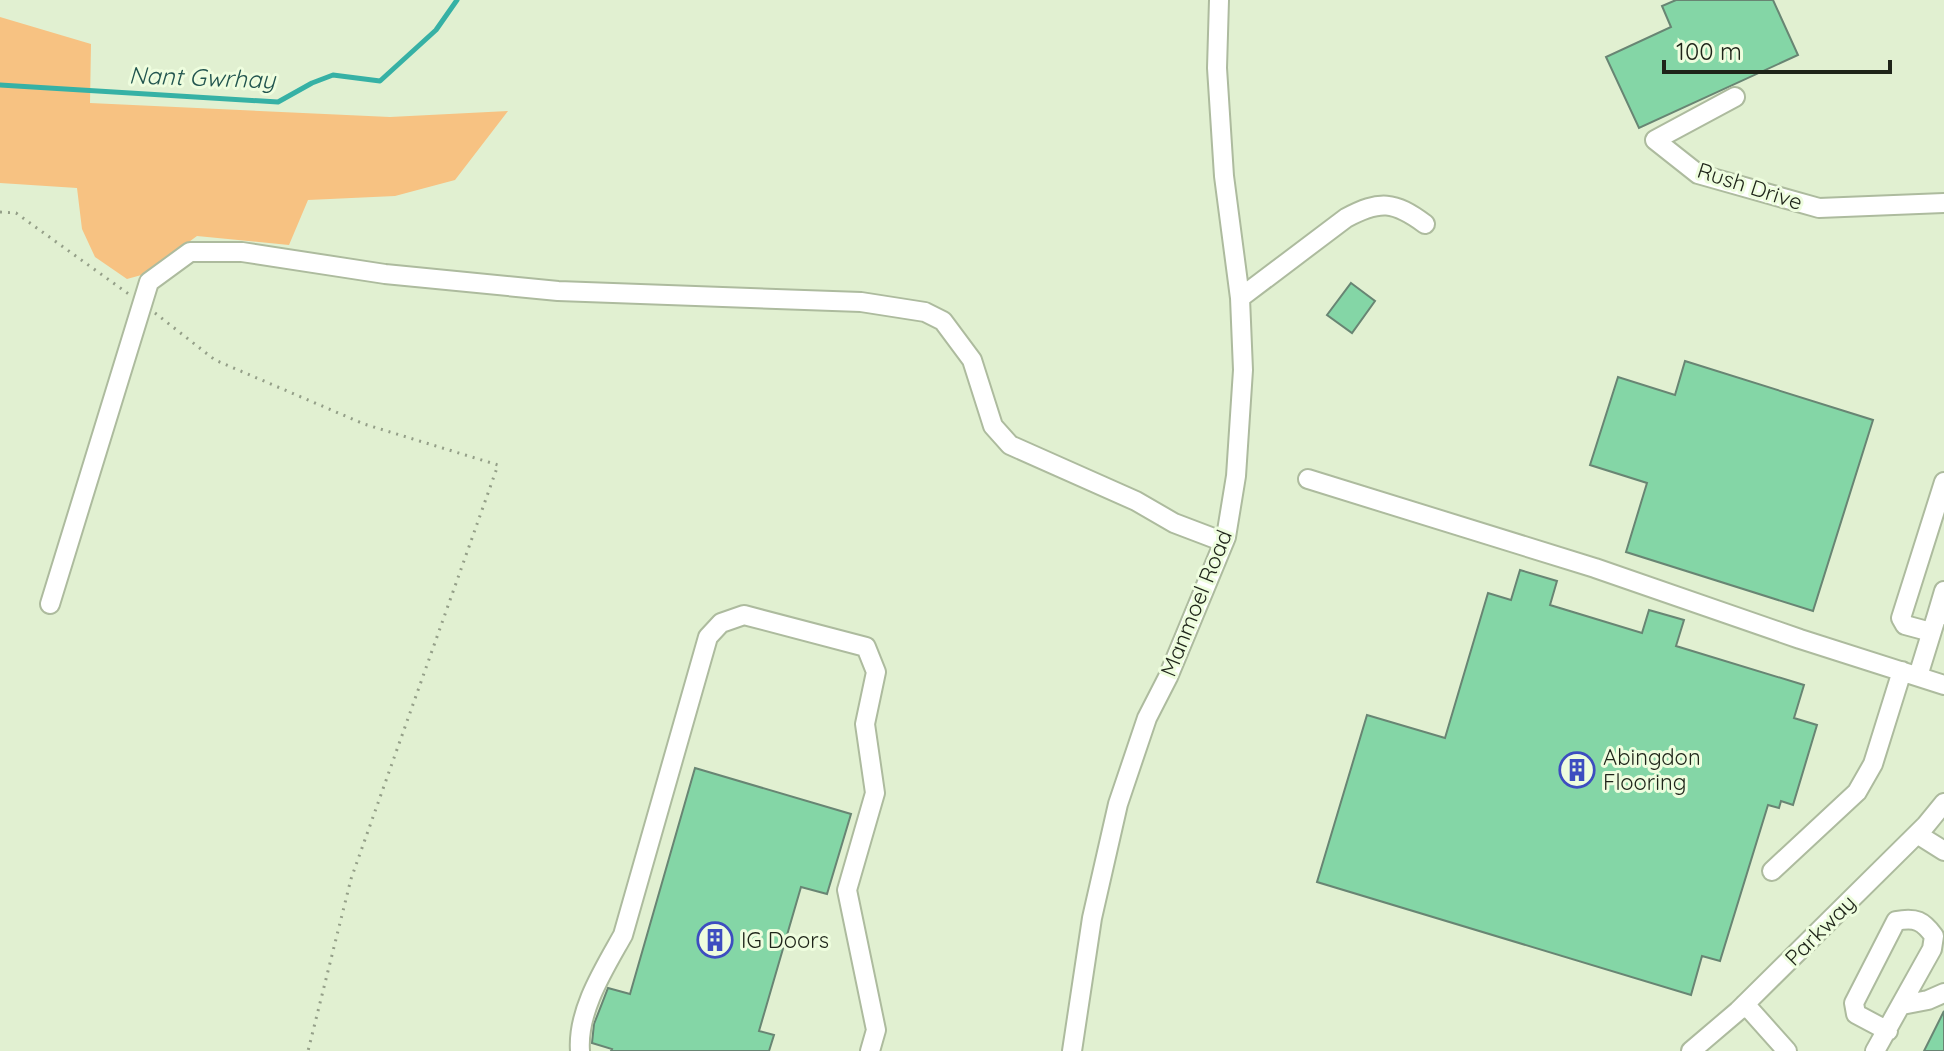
<svg xmlns="http://www.w3.org/2000/svg" width="1944" height="1051" font-family="Quicksand,sans-serif">
<style>
.green{fill:#f7c282}
.lines{fill:none;stroke-linecap:round;stroke-linejoin:round}
.stream{stroke:#36b1a5;stroke-width:5}
.building{fill:#84d6a6;stroke:#688573;stroke-width:2}
.minor-casing{stroke:#adbb9e;stroke-width:22}
.path{stroke:#949f88;stroke-width:3;stroke-dasharray:2 6;stroke-linecap:butt}
.minor{stroke:#fff;stroke-width:18}
.labels{text-anchor:middle;dominant-baseline:central;stroke-width:6;stroke-linejoin:round;paint-order:stroke}
.street-label{font-size:22px;fill:#1e2419;stroke:#eefdde}
.poi-label{font-size:22px;fill:#1e2419;stroke:#eefdde;text-anchor:start}
.water-label{font-size:24px;font-style:italic;fill:#22554f;stroke:#eefdde}
</style>
<rect width="100%" height="100%" fill="#e1f0d1"/>
<path class="green" d="M0,17L91,44L90,103L390,117L508,111L455,180L395,196L308,200L289,245L197,236L145,274L127,279L95,257L82,229L77,188L0,183Z"/>
<g class="lines">
<path class="stream" d="M0,85L278,102L312,83L333,75L380,81L436,30L457,0"/>
</g>
<path class="building" d="M1676,0H1773L1798,55L1639,128L1606,57L1671,27L1662,6Z
M1351,283L1375,301L1352,333L1327,315Z
M1685,361L1873,420L1813,611L1626,552L1647,483L1590,465L1618,377L1675,395Z
M1520,570L1557,581L1550,605L1642,633L1649,610L1684,620L1676,646L1804,685L1794,718L1817,725L1793,805L1781,801L1779,808L1768,805L1720,961L1702,956L1691,995L1317,882L1367,715L1445,738L1488,593L1511,600Z
M695,768L851,814L827,894L801,887L759,1031L774,1035L769,1051H611L612,1049L592,1043L594,1024L608,988L630,994Z
M1944,1011V1051H1924Z"/>
<g class="lines">
<defs>
<path id="minor" d="M1735,97L1655,140L1698,174L1819,208L1944,203
M1240,298L1346,218C1380,200 1394,201 1425,224
M1308,479L1595,568L1800,639L1944,685
M50,604L149,282L190,252H242L385,274L558,291L861,302L925,312L943,321L972,360L993,426L1010,445L1136,501L1174,523L1224,542
M1936,618L1944,591
M1931,632L1905,625L1901,618L1944,482
M1918,676L1936,618L1944,614
M1917,834L1944,851
M1772,871L1857,792L1873,764L1902,671
M1745,1004L1787,1051
M1902,1005L1928,1000L1944,993
M580,1051C577,1011 604,969 623,935L708,637L721,623L744,615L866,647L876,672L865,724L875,793L847,890L876,1030L870,1051
M1072,1051L1092,918L1118,804L1147,718L1168,677L1226,537L1236,476L1243,370L1240,298L1224,176L1217,68L1219,0
M1691,1051L1738,1011L1926,825L1944,803
M1875,1051L1932,949L1934,936C1923,921 1916,917 1896,921L1854,1003L1856,1014L1888,1031"/>
</defs>
<use href="#minor" class="minor-casing"/>
<path class="path" d="M0,212L16,213L130,295
M155,313L215,360L364,424L498,465L351,879L308,1051"/>
<use href="#minor" class="minor"/>
</g>
<defs>
<symbol id="building-ring" viewBox="-11 -11 22 22"><circle r="9.5" fill="#eefdde" stroke="#3d4dc0" stroke-width="1.5"/><path d="M-4-6H4V6H1V3H-1V6H-4ZM-2.5-4.3h1.7v1.8h-1.7ZM.8-4.3h1.7v1.8H.8ZM-2.5-1h1.7V.8h-1.7ZM.8-1h1.7V.8H.8Z" fill="#3d4dc0"/></symbol>
</defs>
<g fill-rule="evenodd">
<use href="#building-ring" x="1557" y="750" width="40" height="40"/>
<use href="#building-ring" x="695" y="920" width="40" height="40"/>
</g>
<g class="labels">
<g class="street-label">
<text transform="translate(1750 186) rotate(18)">Rush Drive</text>
<text transform="translate(1196 603) rotate(-68)">Manmoel Road</text>
<text transform="translate(1820 930) rotate(-45)">Parkway</text>
</g>
<g class="poi-label">
<text x="1603" y="757">Abingdon<tspan x="1603" dy="25">Flooring</tspan></text>
<text x="741" y="940">IG Doors</text>
</g>
<g class="water-label">
<text transform="translate(202 77) rotate(2)">Nant Gwrhay</text>
</g>
</g>
<path d="M1664 60v12h226v-12" fill="none" stroke="#1e2419" stroke-width="4"/>
<text x="1676" y="60" font-size="24" fill="#1e2419" stroke="#eefdde" stroke-width="6" paint-order="stroke">100 m</text>
</svg>
